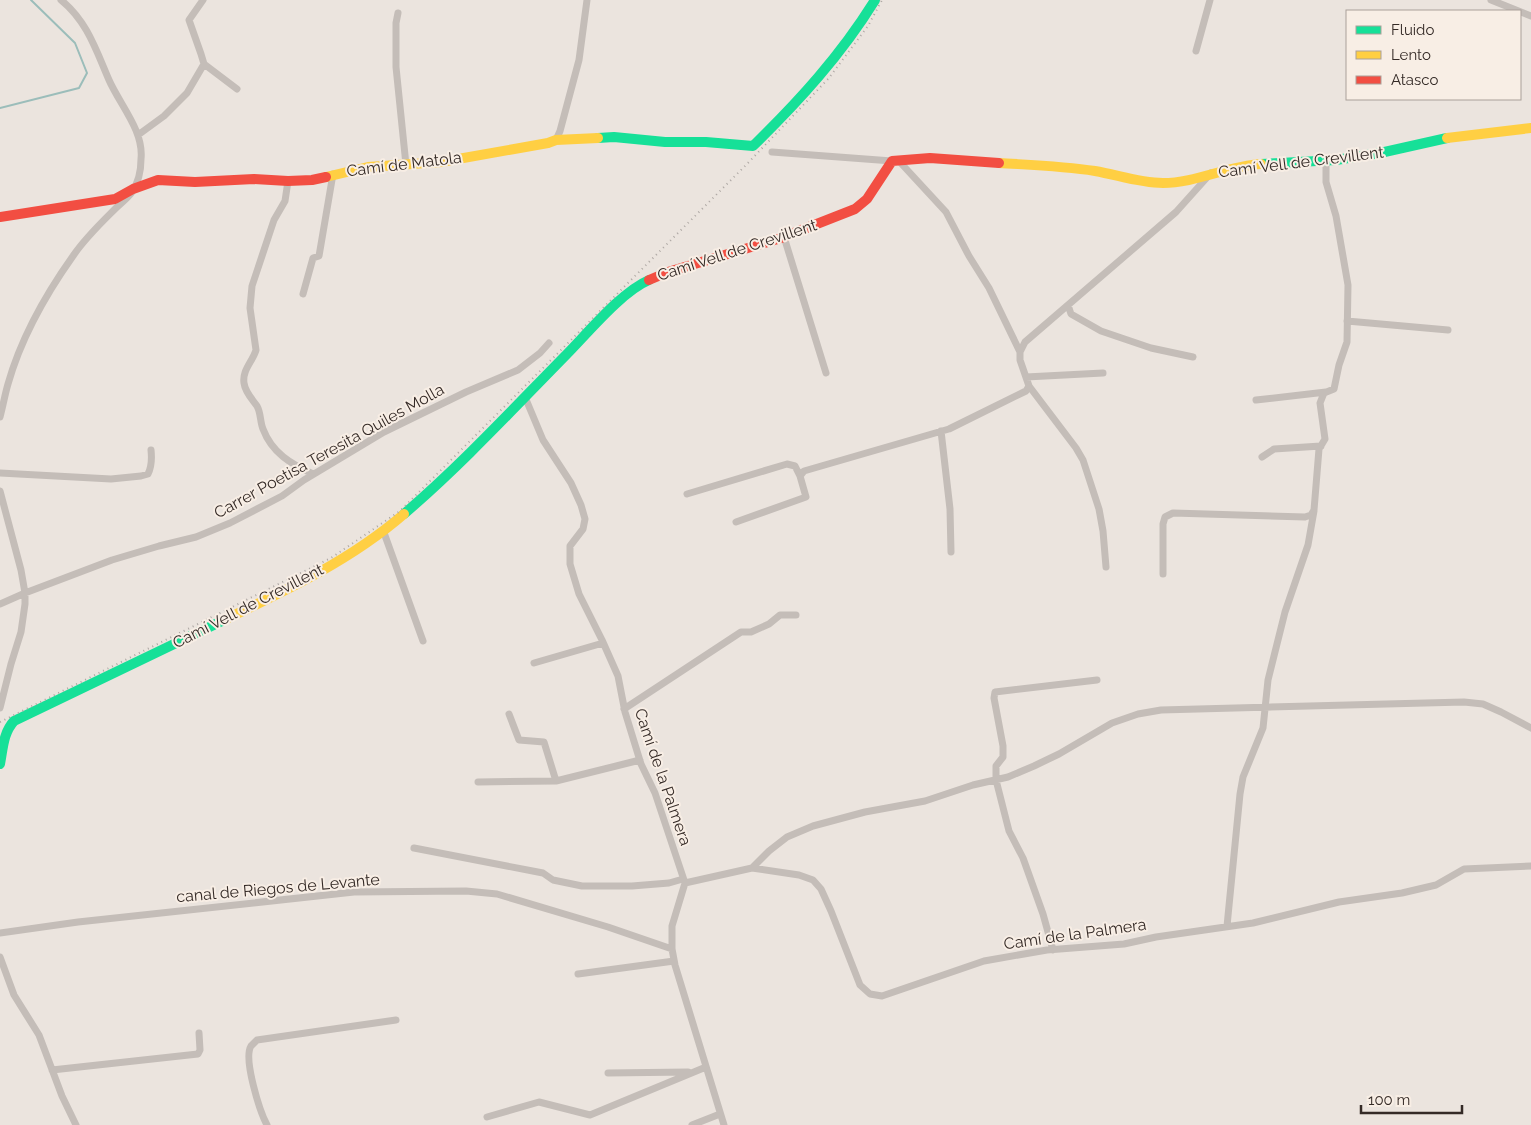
<svg xmlns="http://www.w3.org/2000/svg" width="1531" height="1125" font-family="Raleway,sans-serif">
<style>
.lines{fill:none;stroke-linecap:round;stroke-linejoin:round}
.stream{stroke:#9bbdba;stroke-width:2}
.street{stroke:#c4bdb8;stroke-width:7}
.fast{stroke:#16e098;stroke-width:10}
.slow{stroke:#ffcf43;stroke-width:10}
.jam{stroke:#f24e42;stroke-width:10}
.rail{stroke:#aca6a2;stroke-width:2;stroke-dasharray:1 4;stroke-linecap:butt}
.labels{text-anchor:middle;dominant-baseline:central;stroke-width:4;stroke-linejoin:round;paint-order:stroke}
.street-label{font-size:16px;fill:#342a26;stroke:#f8eee5}
</style>
<rect width="100%" height="100%" fill="#ebe4de"/>
<g class="lines">
<path class="stream" d="M0,108L79,88L87,73L75,43L31,0"/>
<path class="street" d="M1491,0L1531,16
M398,13L396,23V67L406,165
M1196,51L1210,0
M204,64L237,89
M138,135L164,116L187,93L204,64L201,54L189,20L203,0
M556,140L560,131L579,60L587,0
M772,152L892,161
M898,160L946,212L969,256L989,288L1020,352
M288,181L285,201L274,220L252,286L250,308L256,350C253,361 242,370 244,383C245,392 252,399 257,406C261,413 260,422 263,429C272,453 291,464 313,474
M784,237L826,373
M303,294L313,258L319,256L333,174
M1068,305L1071,314L1101,331L1151,348L1193,357
M1347,321L1448,330
M1026,377L1103,373
M1029,386L1076,448L1083,460L1099,509L1103,531L1106,567
M525,397L543,440L571,483L581,505L585,519L583,529L570,546V564L579,594L602,640L618,676L625,712L641,764L655,793L685,883L672,926V949L675,965L724,1125
M1256,400L1326,392
M0,417C3,406 5,394 8,384C21,338 46,294 73,256C85,238 101,223 116,208C121,203 128,198 132,192C138,183 141,170 141,159C144,131 120,105 109,80C96,50 87,21 61,0
M941,431L950,509L951,552
M1262,457L1274,449L1321,446
M0,473L111,479L141,476L148,474C152,466 152,459 151,450
M0,491L21,570L25,593V604L21,632L11,664L0,708
M687,494L787,464L795,466L800,476
M736,522L806,497L800,476L804,471L949,429L1026,391L1029,386L1020,360V352L1025,342L1176,212L1211,173
M383,530L423,641
M1163,574V524L1165,517L1173,513L1305,517L1311,515L1314,510L1319,449L1325,439L1320,403L1324,393L1334,389L1339,365L1347,342L1348,285L1336,216L1326,182V160
M0,604L25,593L112,560L159,546L196,537L230,523L282,496L304,480L384,432L466,392L518,370L540,353L549,343
M534,663L603,643
M624,709L741,632H751L769,624L780,615H796
M509,714L519,740L544,742L556,781
M478,782L556,781L640,760
M414,848L543,873L553,880L582,886H632L669,883L683,879
M752,868L799,875L813,880L821,889L831,911L860,985L870,994L882,996L984,961L1047,950L1124,944L1156,937L1253,923L1339,902L1402,893L1436,885L1464,869L1531,866
M685,883L752,868L769,851L787,837L813,826L865,812L925,801L973,785L1008,777L1034,766L1059,754L1112,723L1138,714L1161,710L1464,702L1483,704L1501,712L1531,728
M1227,926L1240,794L1243,777L1263,728L1268,680L1285,612L1308,545L1314,511
M0,933L78,922L354,892L466,891L497,894L608,927L672,949
M1053,950L1043,914L1023,858L1009,831L996,780V766L1003,757V746L994,698L995,692L1097,680
M0,957L14,995L39,1035L62,1096L76,1125
M578,974L674,961
M52,1070L198,1054L200,1050L199,1033
M608,1073L688,1072
M487,1117L539,1102L590,1115L706,1067
M267,1125C260,1112 243,1059 251,1046C253,1044 255,1042 257,1040L396,1020
M692,1125L720,1114"/>
<path class="fast" d="M598,138L614,137L665,142H706L753,146C799,101 841,55 875,0
M1261,164L1336,160L1380,153L1447,138
M404,514C461,465 512,410 565,356C587,334 621,292 649,280
M0,764C3,749 3,733 14,721L224,620"/>
<path class="slow" d="M1447,138L1531,128
M999,163C1031,165 1063,166 1095,171C1118,175 1139,183 1163,183C1195,183 1228,166 1261,164
M326,177L368,167L441,162L548,143L556,140L598,138
M224,620C287,590 351,560 404,514"/>
<path class="jam" d="M0,217L115,199L133,189L158,180L195,182L254,179L288,181L312,180L326,177
M649,280L668,272L781,238L855,209L867,199L892,161L930,158L999,163"/>
<path class="rail" d="M0,722L331,558L400,511L747,164L829,78L868,26L882,0"/>
</g>
<g class="labels">
<g class="street-label">
<text transform="translate(1301 162) rotate(-7)">Camí Vell de Crevillent</text>
<text transform="translate(404 164) rotate(-7)">Camí de Matola</text>
<text transform="translate(737 250) rotate(-18)">Camí Vell de Crevillent</text>
<text transform="translate(329 451) rotate(-29)">Carrer Poetisa Teresita Quiles Molla</text>
<text transform="translate(248 606) rotate(-27)">Camí Vell de Crevillent</text>
<text transform="translate(663 777) rotate(71)">Camí de la Palmera</text>
<text transform="translate(278 888) rotate(-5)">canal de Riegos de Levante</text>
<text transform="translate(1075 934) rotate(-8)">Camí de la Palmera</text>
</g>
</g>
<rect x="1346" y="10" width="175" height="90" fill="#f8eee5" stroke="#aaa099"/>
<rect x="1356" y="26" width="25" height="8" fill="#16e098" stroke="#aaa099"/>
<text x="1391" y="35" font-size="15" fill="#342a26">Fluido</text>
<rect x="1356" y="51" width="25" height="8" fill="#ffcf43" stroke="#aaa099"/>
<text x="1391" y="60" font-size="15" fill="#342a26">Lento</text>
<rect x="1356" y="76" width="25" height="8" fill="#f24e42" stroke="#aaa099"/>
<text x="1391" y="85" font-size="15" fill="#342a26">Atasco</text>
<path d="M1361 1105v8h101v-8" fill="none" stroke="#342a26" stroke-width="2.5"/>
<text x="1368" y="1105" font-size="15" fill="#342a26" stroke="#f8eee5" stroke-width="4" paint-order="stroke">100 m</text>
</svg>
